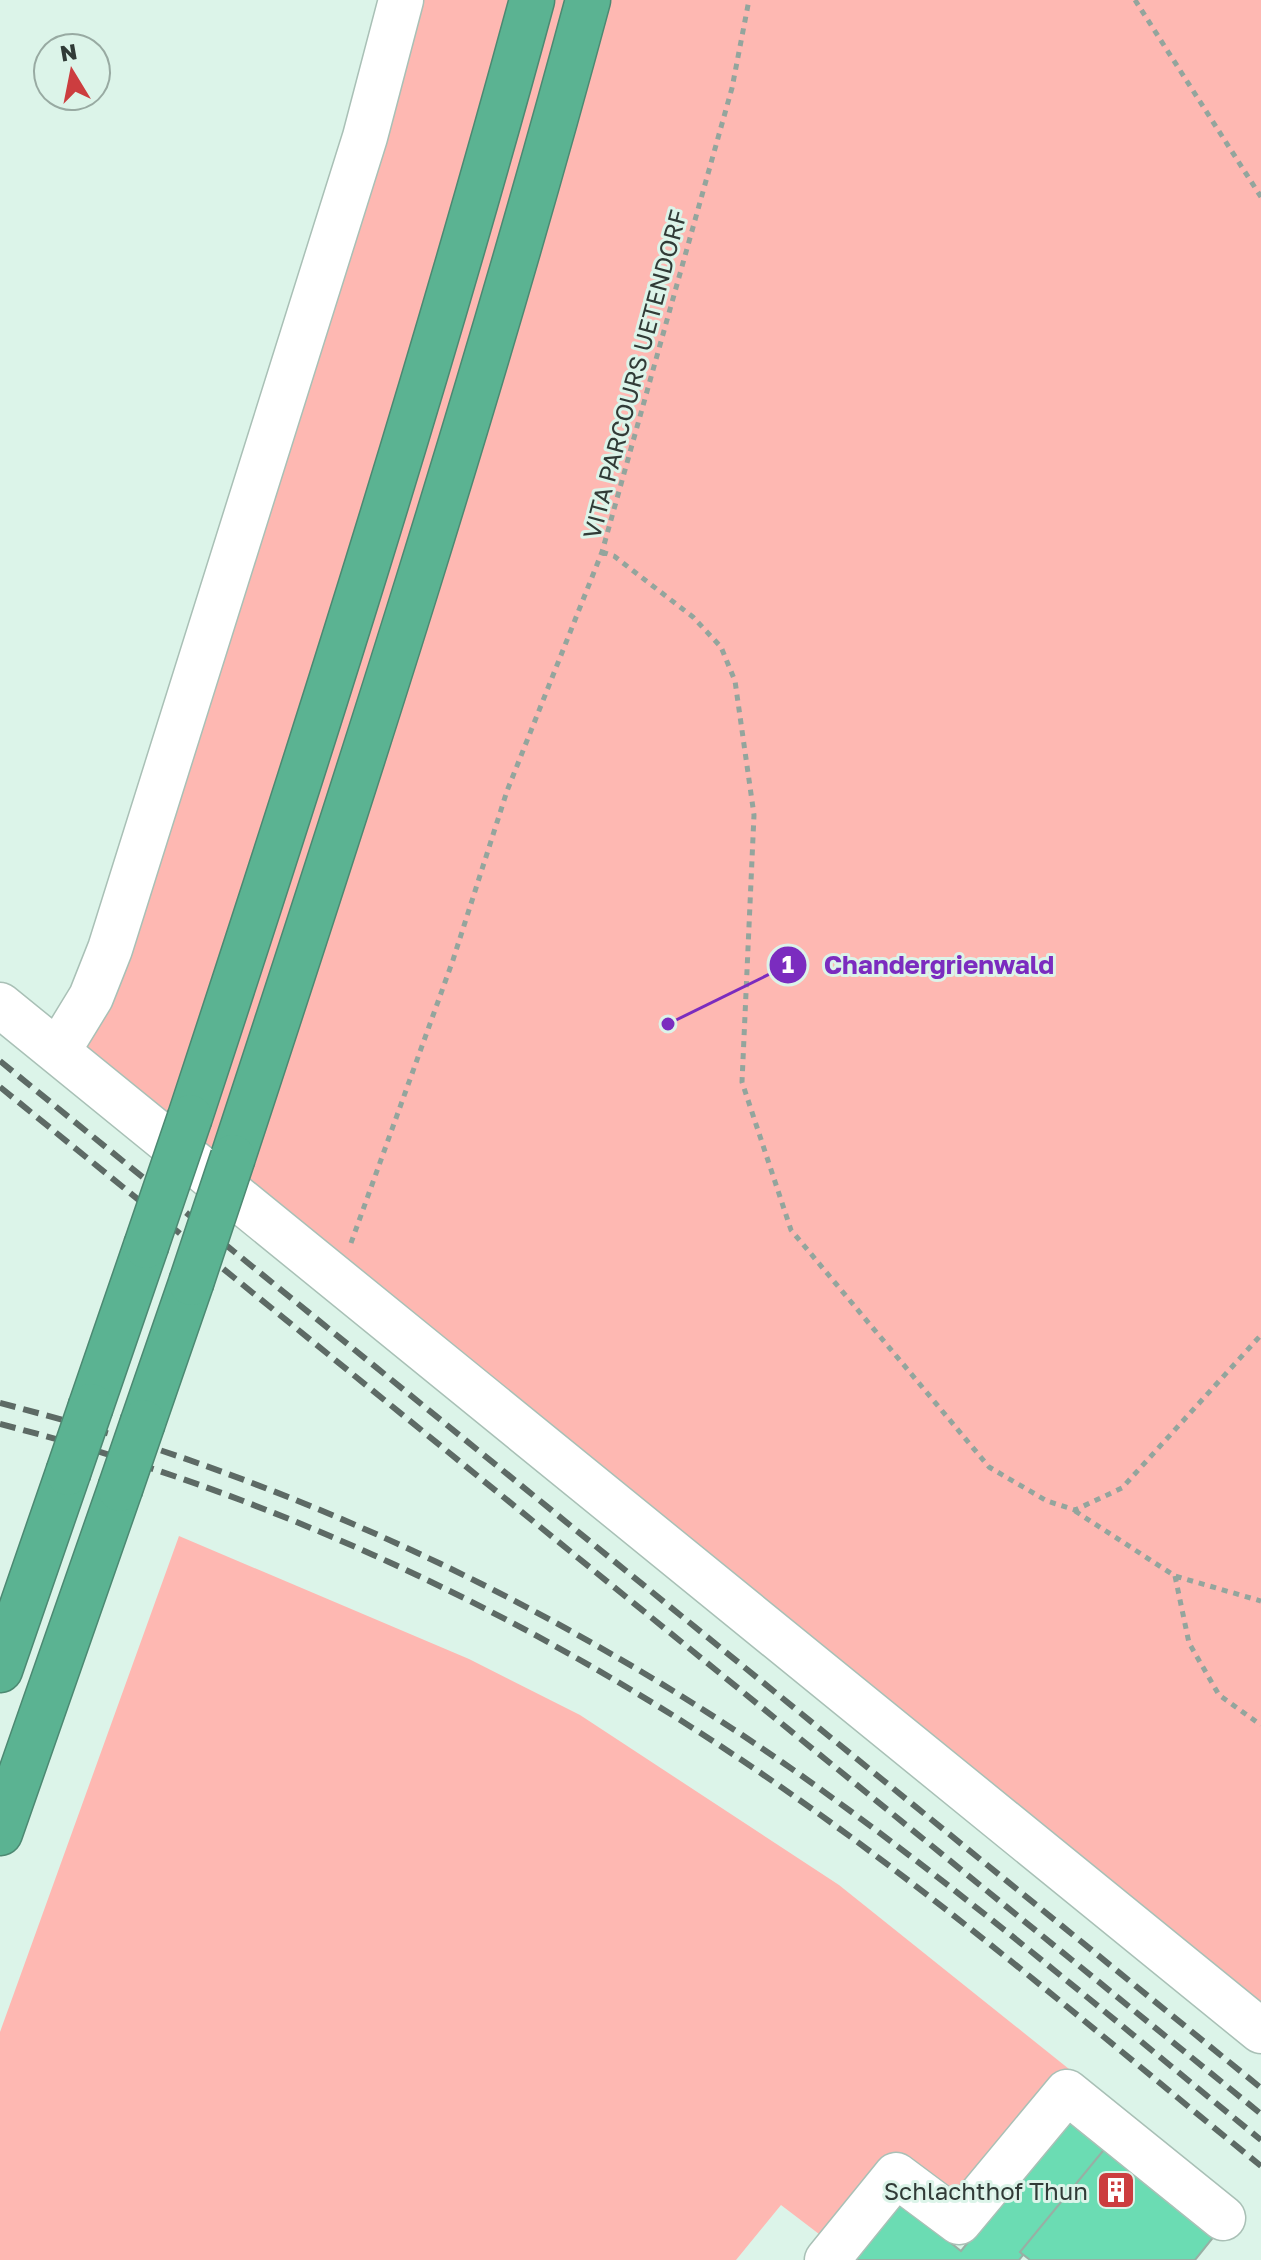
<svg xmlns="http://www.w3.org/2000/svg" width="1261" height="2260" font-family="'Golos Text',sans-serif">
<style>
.green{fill:#feb8b2}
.building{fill:#6bdcb3;stroke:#98afa4;stroke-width:2}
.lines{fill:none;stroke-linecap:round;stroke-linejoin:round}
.minor-casing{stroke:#a9c0b6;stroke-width:47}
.highway-casing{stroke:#4c8972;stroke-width:47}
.path{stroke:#93a59d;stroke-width:5;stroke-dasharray:6 6;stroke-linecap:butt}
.minor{stroke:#fff;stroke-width:44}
.highway{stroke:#5bb392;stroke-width:44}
.rail{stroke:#5d6a65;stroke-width:6;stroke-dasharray:16 8;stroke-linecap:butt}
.highway-bridge-casing{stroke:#4c8972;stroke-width:47;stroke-linecap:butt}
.highway-bridge{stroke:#5bb392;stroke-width:44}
.labels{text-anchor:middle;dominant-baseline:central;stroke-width:6;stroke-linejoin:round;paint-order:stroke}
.street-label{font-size:24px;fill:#313b37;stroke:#dcf4e9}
.poi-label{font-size:24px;fill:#313b37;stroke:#dcf4e9;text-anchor:end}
.leader{fill:none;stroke:#7b2cbf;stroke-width:3}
.callout-dot{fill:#7b2cbf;stroke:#dcf4e9;stroke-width:3}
.mark-label{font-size:24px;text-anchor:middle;font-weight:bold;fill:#fff}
.callout-label{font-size:26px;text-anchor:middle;font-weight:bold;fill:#7b2cbf;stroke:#dcf4e9;stroke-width:6;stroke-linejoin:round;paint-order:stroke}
</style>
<rect width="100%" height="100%" fill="#dcf4e9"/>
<path class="green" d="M401,0H1261V2031L58,1051Z
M179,1536L469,1659L580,1715L839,1885L1069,2069L970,2189L949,2192L898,2152L840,2227L827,2235L819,2234L781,2205L736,2260H0V2032Z"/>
<path class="building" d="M1070,2116L1107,2146L1020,2252L1023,2255L1019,2260H842L892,2196L961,2251Z
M1107,2146L1216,2234L1195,2260H1030L1020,2252Z"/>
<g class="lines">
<defs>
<path id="minor" d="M0,1005L1261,2031
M58,1051L91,997L110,949L365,137L401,0
M827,2260L896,2175L959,2222L1067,2092L1223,2218"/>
<path id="highway" d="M190,1117C312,747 430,376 532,0
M233,1157C359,774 483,390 588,0
M91,1406L146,1246
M143,1422L191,1283
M0,1670L68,1473
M0,1833L120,1489"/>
</defs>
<use href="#minor" class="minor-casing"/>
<use href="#highway" class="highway-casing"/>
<path class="path" d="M1135,0L1261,197
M602,552L614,556L693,617L721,647L735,681L754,815L742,1082L791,1230L989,1467L1047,1501L1075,1510L1122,1488L1261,1335
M351,1243L453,960L507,791L602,552L732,88L749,0
M1075,1511L1175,1576L1261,1601
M1175,1576L1189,1643L1219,1695L1261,1725"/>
<use href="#minor" class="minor"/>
<use href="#highway" class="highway"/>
<path class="rail" d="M0,1061L1261,2088
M0,1087L1261,2114
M0,1403C286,1476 561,1606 802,1776C961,1889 1110,2017 1261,2140
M0,1424C256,1489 502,1602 722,1747C912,1872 1085,2023 1261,2166"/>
<defs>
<path id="highway-bridge" d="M146,1246L190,1117
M191,1283L233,1157
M68,1473L91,1406
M120,1489L143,1422"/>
</defs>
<use href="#highway-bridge" class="highway-bridge-casing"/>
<use href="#highway-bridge" class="highway-bridge"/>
</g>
<defs>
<symbol id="building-square" viewBox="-11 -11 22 22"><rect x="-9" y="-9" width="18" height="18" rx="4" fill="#cc3d3f" stroke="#dcf4e9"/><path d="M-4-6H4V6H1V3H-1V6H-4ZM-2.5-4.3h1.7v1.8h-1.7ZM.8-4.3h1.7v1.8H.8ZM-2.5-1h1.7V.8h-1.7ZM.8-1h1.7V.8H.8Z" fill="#fff"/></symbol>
</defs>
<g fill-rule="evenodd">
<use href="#building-square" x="1094" y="2168" width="44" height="44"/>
</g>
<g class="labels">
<g class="street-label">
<text transform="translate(634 374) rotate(-75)">VITA PARCOURS UETENDORF</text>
</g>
<g class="poi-label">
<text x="1088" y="2190">Schlachthof Thun</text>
</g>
</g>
<path class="leader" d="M668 1024L788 965"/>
<g class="callout-dot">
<circle cx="668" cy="1024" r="8"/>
<circle cx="788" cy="965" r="20"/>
</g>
<g class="mark-label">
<text x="788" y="973">1</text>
</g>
<g class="callout-label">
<text x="939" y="974">Chandergrienwald</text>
</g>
<g transform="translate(72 72) rotate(350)"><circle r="38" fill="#dcf4e9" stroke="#98aaa2" stroke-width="2"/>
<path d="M0-6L14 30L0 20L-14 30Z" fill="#cc3d3f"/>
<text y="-12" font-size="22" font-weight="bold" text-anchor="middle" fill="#313b37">N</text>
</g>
</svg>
